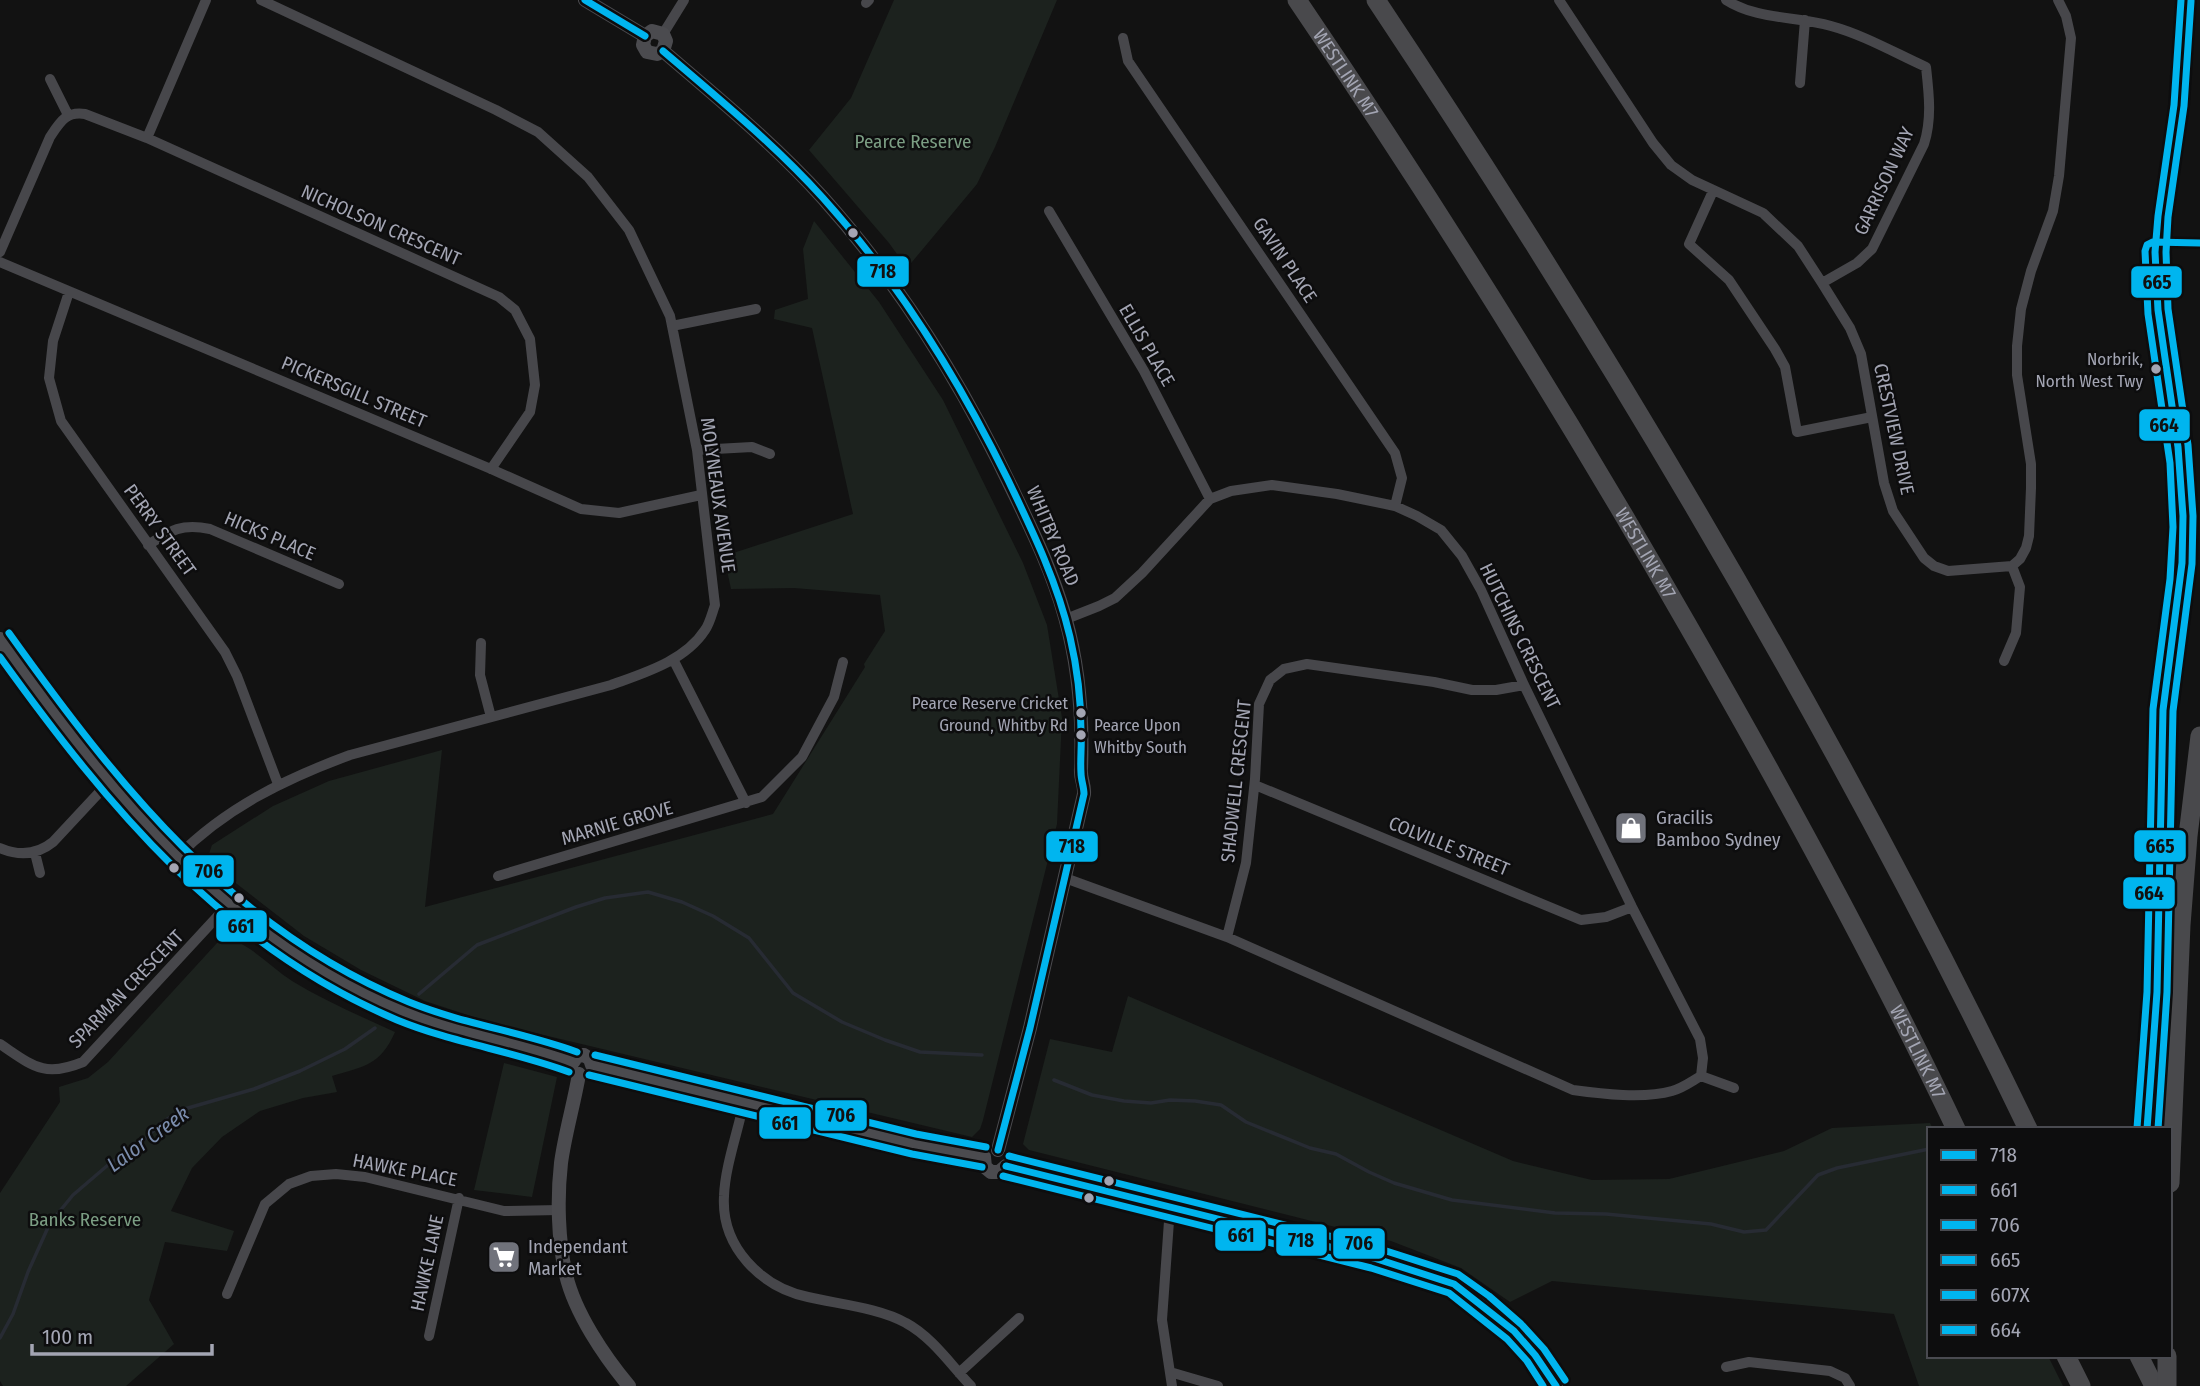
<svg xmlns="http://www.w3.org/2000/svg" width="2200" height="1386" font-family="'Fira Sans Condensed',sans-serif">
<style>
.green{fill:#1c221e}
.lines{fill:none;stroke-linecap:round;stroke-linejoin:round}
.stream{stroke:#272b33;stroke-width:3.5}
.street{stroke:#47474b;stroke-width:10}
.secondary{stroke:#4b4b4f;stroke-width:14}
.highway{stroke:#49494c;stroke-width:19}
.bus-1-casing{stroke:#0d0d0e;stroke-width:12}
.bus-2-casing{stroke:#0d0d0e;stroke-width:12}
.bus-3-casing{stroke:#0d0d0e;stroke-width:12}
.bus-4-casing{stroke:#0d0d0e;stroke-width:12}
.bus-5-casing{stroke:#0d0d0e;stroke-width:12}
.bus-6-casing{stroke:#0d0d0e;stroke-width:12}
.bus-1{stroke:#00b5ef;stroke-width:7}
.bus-2{stroke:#00b5ef;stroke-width:7}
.bus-3{stroke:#00b5ef;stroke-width:7}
.bus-4{stroke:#00b5ef;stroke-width:7}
.bus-5{stroke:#00b5ef;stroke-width:7}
.bus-6{stroke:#00b5ef;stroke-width:7}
.bus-dot{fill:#a3a5b3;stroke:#0d0d0e;stroke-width:2.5}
.labels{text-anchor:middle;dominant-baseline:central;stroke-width:5;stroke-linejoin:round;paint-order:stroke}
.bus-label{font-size:17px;fill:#a3a5b3;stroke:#0d0d0e;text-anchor:end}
.street-label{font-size:19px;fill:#a3a5b3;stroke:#0d0d0e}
.park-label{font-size:19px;fill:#7b9d83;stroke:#0d0d0e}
.poi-label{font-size:19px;fill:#a3a5b3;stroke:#0d0d0e;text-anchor:start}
.water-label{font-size:21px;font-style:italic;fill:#7b8dad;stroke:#0d0d0e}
.line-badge{stroke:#0d0d0e;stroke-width:2.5}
.pale-badge-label{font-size:19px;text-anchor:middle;font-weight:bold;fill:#111}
</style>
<rect width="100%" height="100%" fill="#121212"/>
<path class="green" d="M894,0H1057L995,147L977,184L907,268L889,243L809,150L851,98Z
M814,221L879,302L943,400L1023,563L1047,625L1062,718L1057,824L983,1120L980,1129L972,1137L489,1022L425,1001L361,970L304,936L210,863L209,854L212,845L273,806L329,781L442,750L425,907L773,814L865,667L864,664L885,631L880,595L794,588L731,589L724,556L853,514L812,328L774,319L775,310L808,299L803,249Z
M229,938C253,947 271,967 292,981C325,1001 360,1016 395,1032C380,1066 364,1066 332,1076L337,1092L303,1098L260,1111L222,1137L192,1168L171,1211L234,1231L227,1251L165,1242L149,1300L174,1344L126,1386H3L0,1381V1193L60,1102L59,1087L88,1078L108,1062L217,943Z
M1128,996L1513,1161L1592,1180L1669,1179L1784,1151L1832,1128L1930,1123L1933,1129H1929V1356H2048L2063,1386H1919L1894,1314L1552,1281L1510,1302L1461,1268L1391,1241L1029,1150L1023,1144L1050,1039L1112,1052Z
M504,1063L557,1077L532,1197L474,1190Z"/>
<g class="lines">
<path class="stream" d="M419,994L477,945L576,907L605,898L648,892L682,902L713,916L749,938L793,993L842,1022L885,1040L920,1052L982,1055
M1054,1080L1092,1095L1124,1101L1151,1103L1170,1100L1195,1101L1221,1105L1246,1122L1310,1148L1336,1154L1369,1172L1394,1183L1452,1200L1555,1213L1606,1214L1711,1224L1744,1232L1766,1230L1818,1175L1837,1168L1929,1149
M0,1338L13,1314L28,1272L50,1223L73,1195L108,1165L143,1141L160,1124L181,1110L254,1089L300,1071L345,1049L375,1028"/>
<path class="street" d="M1559,0L1653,143L1671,165L1692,180L1763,213L1798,246L1822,283L1850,328L1861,354L1884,483L1893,511L1924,558L1934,566L1948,571L2012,566L2020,559L2026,548L2029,536L2031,488V464L2017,375V346L2021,309L2031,271L2053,211L2059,176L2071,38L2066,16L2058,0
M1726,0C1757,20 1797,16 1831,26C1864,35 1895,53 1926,67C1929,94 1932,119 1924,144L1872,249L1857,263L1822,283
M866,3L869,0
M663,34L684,0
M1123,38L1128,61L1395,453L1402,478L1395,506
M50,79L68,115
M1800,83L1805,20
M147,138L206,0
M1713,191L1689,244L1729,280L1775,349L1785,367L1797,432L1872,417
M1049,211L1144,371L1210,499
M0,252L50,137C60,122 66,111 85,114L147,138L499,297L515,310L530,339L535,385L530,412L491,469
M0,262L491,469L581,509L619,513L701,495
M69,292L53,341L49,378L61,421L225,652L237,676L278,784
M672,326L756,309
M697,450L752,447L770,454
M148,545C171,530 182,523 210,529L339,584
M1066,619L1099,606L1115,598L1142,573L1210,499L1231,491L1272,485L1337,494L1395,506L1417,516L1441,530L1462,556L1481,590L1524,685L1632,907L1700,1039L1703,1058L1701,1076
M481,643L480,675L491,717
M673,659L746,803
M2004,661L2016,633L2020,587L2012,566
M1255,785L1581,920L1606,917L1632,907
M0,848C19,856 37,855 53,842L108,783
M35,853L40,873
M176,858C225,808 285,779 350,755L611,685C644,673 685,661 705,630C710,623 712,613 715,605L697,450L670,316L629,230L588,177L538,132L496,110L261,0
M498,876L762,797L802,757L834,697L843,662
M1065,878L1227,937L1573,1090C1602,1094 1644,1099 1672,1091C1683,1088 1692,1081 1701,1076
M1227,937L1246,863L1255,779L1259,704L1270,680L1284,669L1307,664L1434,682L1472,690H1496L1524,685
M0,1044C33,1066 44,1078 83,1062L228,905
M1701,1076L1734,1088
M744,1102C738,1131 725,1167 724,1196C721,1247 761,1287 808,1297C838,1304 880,1308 906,1323C932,1337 951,1365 971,1386
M1170,1207L1162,1320L1172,1386
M227,1294L265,1204L289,1184L311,1176L336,1174L365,1177L504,1211L559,1210
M429,1336L459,1198
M1726,1367L1749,1362L1830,1371L1845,1378L1850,1386
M1170,1372L1218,1386
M959,1373L1019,1318"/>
<path class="secondary" d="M585,0L645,36
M645,36L652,31L663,34L666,41L663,51
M645,36L643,45L647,52L657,54L663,51
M663,51C718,98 774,144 823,198C902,286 964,387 1015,495C1034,534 1053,574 1065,617C1079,666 1083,717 1081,769C1080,778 1085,785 1084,794L1030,1028L998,1150
M0,639C106,789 213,926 385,1003C411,1015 438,1025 465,1032C501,1042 538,1048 573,1062
M573,1062L577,1056L584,1055L590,1059L592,1065
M592,1065L611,1071L914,1144L984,1157
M579,1074C574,1104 565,1133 561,1163C557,1198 558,1241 566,1275C575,1313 604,1356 629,1386
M984,1157L985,1167L991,1172H999L1006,1166
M1006,1166L1374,1258L1454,1284L1482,1304L1514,1331L1535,1355L1556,1386"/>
<g class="highway">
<path id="s1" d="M1297,0C1435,203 1565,411 1687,624C1782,789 1874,957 1956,1129"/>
<path d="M1376,0C1617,362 1839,737 2028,1129"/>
<path d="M2170,1183L2181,925L2188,836L2200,736"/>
<path d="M2066,1356L2081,1386"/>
<path d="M2139,1356L2154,1386"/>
<path d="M2167,1356V1386"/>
</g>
<defs>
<path id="bus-1" d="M585,0L645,36
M663,51C718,98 774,144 823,198C898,281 958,378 1008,480C1032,530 1057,581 1070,637C1077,667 1081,699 1081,731C1082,745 1080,759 1081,773C1081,780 1084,787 1084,794L1030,1028L998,1150
M1006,1166L1374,1258L1454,1284L1514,1331L1535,1355L1556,1386"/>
<path id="bus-2" d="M0,657C108,807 223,946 397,1020C453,1043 513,1051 569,1072
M589,1075L912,1154L982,1167
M1003,1176L1371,1268L1449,1293L1507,1339L1527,1361L1543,1386"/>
<path id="bus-3" d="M9,633C117,784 231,929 409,1002C463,1024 522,1032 577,1052
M595,1055L916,1134L986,1147
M1009,1156L1377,1248L1458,1274L1489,1296L1521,1324L1544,1349L1565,1380"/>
<path id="bus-4" d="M2147,1129L2157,992L2163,710L2182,563L2183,516L2178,447L2158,310L2155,252L2158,216L2174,105L2181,0"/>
<path id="bus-5" d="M2158,1129L2167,992L2173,711L2192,564L2193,516L2188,445L2168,309L2166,252L2168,217L2184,106L2191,1"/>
<path id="bus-6" d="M2137,1128L2147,992L2153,709L2170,579L2173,527L2170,463L2148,314L2145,251L2147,245L2153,242L2200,243"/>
</defs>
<use href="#bus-1" class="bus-1-casing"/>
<use href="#bus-2" class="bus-2-casing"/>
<use href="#bus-3" class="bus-3-casing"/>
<use href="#bus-4" class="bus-4-casing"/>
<use href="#bus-5" class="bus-5-casing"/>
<use href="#bus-6" class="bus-6-casing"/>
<use href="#bus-1" class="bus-1"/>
<use href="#bus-2" class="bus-2"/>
<use href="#bus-3" class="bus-3"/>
<use href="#bus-4" class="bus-4"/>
<use href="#bus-5" class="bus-5"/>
<use href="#bus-6" class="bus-6"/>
</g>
<defs>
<symbol id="shop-square" viewBox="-11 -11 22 22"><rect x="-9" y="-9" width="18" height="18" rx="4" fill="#70727b" stroke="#0d0d0e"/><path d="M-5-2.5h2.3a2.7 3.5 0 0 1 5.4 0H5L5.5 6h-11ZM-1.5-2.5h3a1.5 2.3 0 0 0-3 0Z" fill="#fff"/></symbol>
<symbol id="supermarket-square" viewBox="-11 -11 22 22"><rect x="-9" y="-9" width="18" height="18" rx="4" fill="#70727b" stroke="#0d0d0e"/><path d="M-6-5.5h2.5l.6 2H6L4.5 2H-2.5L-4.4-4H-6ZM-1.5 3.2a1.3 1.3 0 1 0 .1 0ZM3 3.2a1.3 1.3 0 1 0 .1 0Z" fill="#fff"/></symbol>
</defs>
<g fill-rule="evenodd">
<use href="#shop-square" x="1612" y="809" width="38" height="38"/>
<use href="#supermarket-square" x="485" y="1238" width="38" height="38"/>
</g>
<g class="bus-dot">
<circle cx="853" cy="233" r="6"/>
<circle cx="2156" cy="369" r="6"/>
<circle cx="1081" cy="713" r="6"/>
<circle cx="1081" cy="735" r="6"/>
<circle cx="174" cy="868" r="6"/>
<circle cx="239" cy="898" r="6"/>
<circle cx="1109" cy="1181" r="6"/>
<circle cx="1089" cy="1198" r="6"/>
</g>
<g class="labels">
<g class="bus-label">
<text x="2143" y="359">Norbrik,<tspan x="2143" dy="22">North West Twy</tspan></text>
<text x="1068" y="703">Pearce Reserve Cricket<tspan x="1068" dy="22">Ground, Whitby Rd</tspan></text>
<text x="1094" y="725" text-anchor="start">Pearce Upon<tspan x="1094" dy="22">Whitby South</tspan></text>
</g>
<g class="street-label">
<text stroke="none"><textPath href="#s1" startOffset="88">WESTLINK M7</textPath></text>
<text transform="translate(1884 181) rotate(-65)">GARRISON WAY</text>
<text transform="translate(381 225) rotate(24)">NICHOLSON CRESCENT</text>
<text transform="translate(1285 260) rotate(56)">GAVIN PLACE</text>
<text transform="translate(1147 345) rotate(60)">ELLIS PLACE</text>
<text transform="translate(354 392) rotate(23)">PICKERSGILL STREET</text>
<text transform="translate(1894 429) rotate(78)">CRESTVIEW DRIVE</text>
<text transform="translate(718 495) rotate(82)">MOLYNEAUX AVENUE</text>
<text transform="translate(160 530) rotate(54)">PERRY STREET</text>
<text transform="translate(270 536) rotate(23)">HICKS PLACE</text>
<text transform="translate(1053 536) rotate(67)">WHITBY ROAD</text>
<text stroke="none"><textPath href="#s1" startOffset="654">WESTLINK M7</textPath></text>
<text transform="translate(1520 636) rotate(64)">HUTCHINS CRESCENT</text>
<text transform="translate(1236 781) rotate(-84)">SHADWELL CRESCENT</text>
<text transform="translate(617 823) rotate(-16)">MARNIE GROVE</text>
<text transform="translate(1449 846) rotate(22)">COLVILLE STREET</text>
<text transform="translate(126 989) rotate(-46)">SPARMAN CRESCENT</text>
<text stroke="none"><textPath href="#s1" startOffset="1222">WESTLINK M7</textPath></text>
<text transform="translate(405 1170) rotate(11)">HAWKE PLACE</text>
<text transform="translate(427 1263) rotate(-78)">HAWKE LANE</text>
</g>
<g class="park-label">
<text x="913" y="141">Pearce Reserve</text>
<text x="85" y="1219">Banks Reserve</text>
</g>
<g class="poi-label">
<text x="1656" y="817">Gracilis<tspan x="1656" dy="22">Bamboo Sydney</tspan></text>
<text x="528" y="1246">Independant<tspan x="528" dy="22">Market</tspan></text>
</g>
<g class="water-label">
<text transform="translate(148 1139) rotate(-36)">Lalor Creek</text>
</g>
</g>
<g class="line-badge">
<rect x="856" y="255" width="54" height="33" rx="7" fill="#00b5ef"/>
<rect x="2130" y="265" width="53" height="34" rx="7" fill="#00b5ef"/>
<rect x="2138" y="408" width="53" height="34" rx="7" fill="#00b5ef"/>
<rect x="2133" y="829" width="54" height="34" rx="7" fill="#00b5ef"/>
<rect x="1045" y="830" width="54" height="33" rx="7" fill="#00b5ef"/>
<rect x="182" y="854" width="53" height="34" rx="7" fill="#00b5ef"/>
<rect x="2122" y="876" width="54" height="34" rx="7" fill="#00b5ef"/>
<rect x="215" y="909" width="53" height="34" rx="7" fill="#00b5ef"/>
<rect x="814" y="1099" width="54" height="33" rx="7" fill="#00b5ef"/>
<rect x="758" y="1106" width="54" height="34" rx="7" fill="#00b5ef"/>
<rect x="1214" y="1219" width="53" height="33" rx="7" fill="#00b5ef"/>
<rect x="1275" y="1223" width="53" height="34" rx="7" fill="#00b5ef"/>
<rect x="1332" y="1227" width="54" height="33" rx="7" fill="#00b5ef"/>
</g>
<g class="pale-badge-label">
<text x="883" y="278">718</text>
<text x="2157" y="289">665</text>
<text x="2164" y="432">664</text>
<text x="2160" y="853">665</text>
<text x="1072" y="853">718</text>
<text x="209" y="878">706</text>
<text x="2149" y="900">664</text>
<text x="241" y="933">661</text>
<text x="841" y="1122">706</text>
<text x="785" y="1130">661</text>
<text x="1241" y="1242">661</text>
<text x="1301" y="1247">718</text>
<text x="1359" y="1250">706</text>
</g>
<rect x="1927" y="1127" width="245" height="231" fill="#0d0d0e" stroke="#494a50" stroke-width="2"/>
<rect x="1941" y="1150" width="35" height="10" fill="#00b5ef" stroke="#494a50" stroke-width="2"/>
<text x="1990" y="1162" font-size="21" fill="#a3a5b3">718</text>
<rect x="1941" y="1185" width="35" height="10" fill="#00b5ef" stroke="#494a50" stroke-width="2"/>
<text x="1990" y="1197" font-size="21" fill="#a3a5b3">661</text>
<rect x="1941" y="1220" width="35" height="10" fill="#00b5ef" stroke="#494a50" stroke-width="2"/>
<text x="1990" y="1232" font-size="21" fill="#a3a5b3">706</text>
<rect x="1941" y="1255" width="35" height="10" fill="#00b5ef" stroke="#494a50" stroke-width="2"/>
<text x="1990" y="1267" font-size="21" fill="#a3a5b3">665</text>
<rect x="1941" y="1290" width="35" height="10" fill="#00b5ef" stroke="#494a50" stroke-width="2"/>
<text x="1990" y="1302" font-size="21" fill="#a3a5b3">607X</text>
<rect x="1941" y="1325" width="35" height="10" fill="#00b5ef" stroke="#494a50" stroke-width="2"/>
<text x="1990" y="1337" font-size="21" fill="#a3a5b3">664</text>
<path d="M32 1344v10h180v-10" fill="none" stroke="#a3a5b3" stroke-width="3.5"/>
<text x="42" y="1344" font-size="21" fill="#a3a5b3" stroke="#0d0d0e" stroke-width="5" paint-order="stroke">100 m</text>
</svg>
